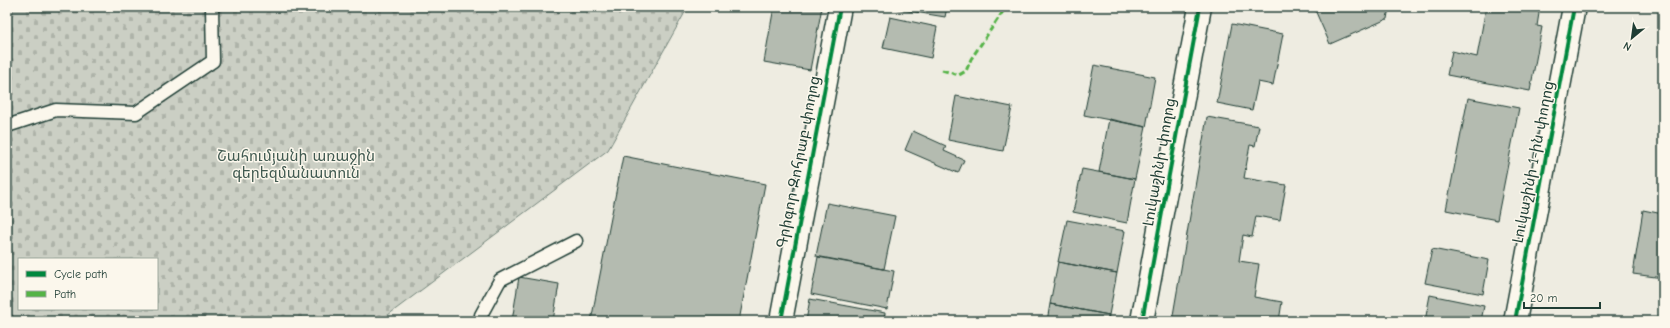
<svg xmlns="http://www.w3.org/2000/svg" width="1670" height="328" font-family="'Comic Neue','Noto Sans Armenian',sans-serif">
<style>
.cemetery{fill:url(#cemetery-stones);stroke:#75867c;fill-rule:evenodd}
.building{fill:#b4bbb0;stroke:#1f3d34}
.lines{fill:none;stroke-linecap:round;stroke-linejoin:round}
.service-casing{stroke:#1f3d34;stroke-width:15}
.minor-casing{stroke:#1f3d34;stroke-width:25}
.service{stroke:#fbf7ec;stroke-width:12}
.minor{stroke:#fbf7ec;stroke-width:22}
.quiet{stroke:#55b346;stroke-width:3;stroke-dasharray:6 3;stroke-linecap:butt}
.cycleway-casing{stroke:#fbf7ec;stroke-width:6}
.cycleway{stroke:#00873e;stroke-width:4}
.labels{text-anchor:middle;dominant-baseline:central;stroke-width:3;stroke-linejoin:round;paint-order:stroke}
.park-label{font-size:15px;fill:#415a51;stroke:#fbf7ec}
.street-label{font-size:15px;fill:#1f3d34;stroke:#fbf7ec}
</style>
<defs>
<pattern id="cemetery-stones" width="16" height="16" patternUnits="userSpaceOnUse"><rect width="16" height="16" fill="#cbcfc4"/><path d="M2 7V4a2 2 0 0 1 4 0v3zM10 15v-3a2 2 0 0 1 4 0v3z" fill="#aeb3a9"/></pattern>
</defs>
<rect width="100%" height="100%" fill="#eeece1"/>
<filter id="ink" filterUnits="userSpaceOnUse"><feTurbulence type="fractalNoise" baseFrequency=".025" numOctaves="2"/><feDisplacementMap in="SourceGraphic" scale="8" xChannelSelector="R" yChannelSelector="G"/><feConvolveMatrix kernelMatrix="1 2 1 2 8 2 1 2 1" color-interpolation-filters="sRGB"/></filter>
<g filter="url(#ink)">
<path class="cemetery" d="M7,7H688L608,150L380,321H7ZM19,259H157V309H19Z"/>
<path class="building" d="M774,7H822L810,70L764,62Z
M897,7H947L945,17L897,9Z
M1321,7H1389L1387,19L1330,44L1315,10Z
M1486,7H1540L1537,26L1542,27L1530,91L1447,75L1452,51L1477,57Z
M890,17L937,27L931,58L883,48Z
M1232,24L1283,34L1273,85L1258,82L1252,110L1217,103Z
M1094,65L1155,77L1146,127L1084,115Z
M956,96L1012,107L1003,151L948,140Z
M1468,98L1519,108L1497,220L1446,210Z
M1207,117L1259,126L1255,146L1250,145L1244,178L1286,185L1280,220L1256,216L1252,237L1243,235L1239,261L1259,264L1254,297L1282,302L1279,321H1172Z
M1109,119L1146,127L1135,179L1099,172Z
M913,131L946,146L944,151L964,160L958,173L905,150Z
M623,156L765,184L739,321H591Z
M1082,169L1135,179L1127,223L1073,212Z
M827,203L895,216L884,269L816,256Z
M1643,210L1663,214V278L1633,274Z
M1067,220L1125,231L1117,273L1058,262Z
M1432,249L1489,260L1483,294L1425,283Z
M818,257L894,271L887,309L811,294Z
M1058,262L1117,273L1109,315L1050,304Z
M519,277L559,284L553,321H512Z
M1430,295L1484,306L1481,321H1425Z
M810,299L885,313L884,321H806Z
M1050,304L1109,315L1108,321H1047Z"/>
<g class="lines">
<defs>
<path id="service" d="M7,126L56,110L136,113L213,61L212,7
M483,321L481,315L500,280L576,241"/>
<path id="minor" d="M781,321L840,7
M1142,321L1200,7
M1515,321L1574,7"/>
</defs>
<use href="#service" class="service-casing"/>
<use href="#minor" class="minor-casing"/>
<use href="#service" class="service"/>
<use href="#minor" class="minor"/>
<path class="quiet" d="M942,70L959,75L966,71L971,59L1006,7"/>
<defs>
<path id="cycleway" d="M781,321L840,7
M1142,321L1200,7
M1515,321L1574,7"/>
</defs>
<use href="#cycleway" class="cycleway-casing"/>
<use href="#cycleway" class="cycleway"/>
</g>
</g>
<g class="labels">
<g class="park-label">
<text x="296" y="156">Շահումյանի առաջին<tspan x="296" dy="17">գերեզմանատուն</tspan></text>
</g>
<g class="street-label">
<text transform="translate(798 162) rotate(-79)">Գրիգոր Զոհրաբ փողոց</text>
<text transform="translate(1159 162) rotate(-80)">Լուկաշինի փողոց</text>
<text transform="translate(1533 162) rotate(-79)">Լուկաշինի 1-ին փողոց</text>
</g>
</g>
<rect width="1670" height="328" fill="none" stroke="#fbf7ec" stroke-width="24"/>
<rect x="12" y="12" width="1646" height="304" fill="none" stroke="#1f3d34" stroke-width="1.5" filter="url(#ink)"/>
<rect x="18" y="258" width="140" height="52" fill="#fbf7ec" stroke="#a3ada2"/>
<rect x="26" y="271" width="20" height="6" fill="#00873e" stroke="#a3ada2"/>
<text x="54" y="278" font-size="12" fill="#1f3d34">Cycle path</text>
<rect x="26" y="291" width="20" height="6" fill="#55b346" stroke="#a3ada2"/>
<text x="54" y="298" font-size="12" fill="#1f3d34">Path</text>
<g transform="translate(1632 38) rotate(209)" stroke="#fbf7ec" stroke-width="3" paint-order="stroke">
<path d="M0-3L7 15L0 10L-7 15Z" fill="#1f3d34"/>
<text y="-6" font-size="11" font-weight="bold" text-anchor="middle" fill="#1f3d34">N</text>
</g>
<path d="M1524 302v6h76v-6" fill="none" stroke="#1f3d34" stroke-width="2"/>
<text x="1530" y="302" font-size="12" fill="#1f3d34" stroke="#fbf7ec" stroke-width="3" paint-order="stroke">20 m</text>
</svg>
